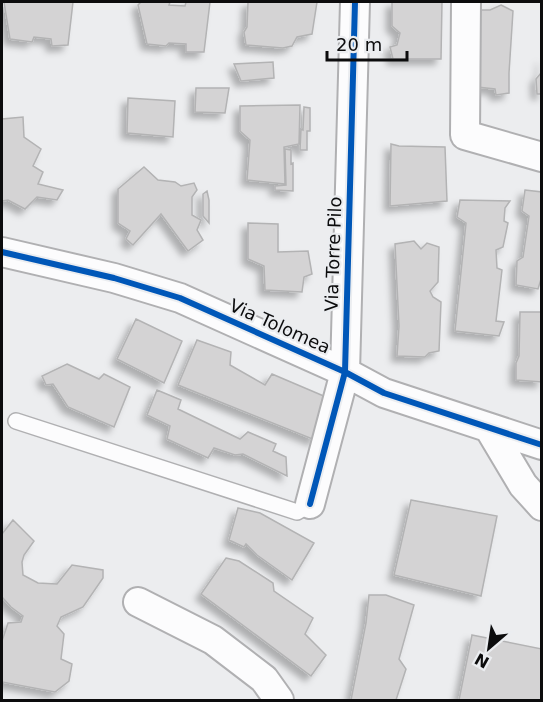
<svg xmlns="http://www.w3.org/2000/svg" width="543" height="702" font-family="'DejaVu Sans',sans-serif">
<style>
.building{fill:#d4d3d4;stroke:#b3b3b4;stroke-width:1.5;filter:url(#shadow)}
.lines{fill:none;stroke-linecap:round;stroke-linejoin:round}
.service-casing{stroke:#b0b0b2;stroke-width:18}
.minor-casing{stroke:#b0b0b2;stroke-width:32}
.service{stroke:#fcfcfd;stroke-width:15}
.minor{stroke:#fcfcfd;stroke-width:28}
.cycleway-casing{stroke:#ebedf0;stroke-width:10}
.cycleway{stroke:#0057b8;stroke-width:6}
.labels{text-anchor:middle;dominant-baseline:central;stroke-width:4.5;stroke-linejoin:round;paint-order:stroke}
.street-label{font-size:18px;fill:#0c0c0d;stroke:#ebedf0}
</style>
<defs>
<filter id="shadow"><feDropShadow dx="-5.5" dy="5.5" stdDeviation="3" flood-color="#0004"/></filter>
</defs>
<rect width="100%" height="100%" fill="#ecedef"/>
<path class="building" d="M4,2H73L68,45L52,46L51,39L34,37L32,42L10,39Z
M141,2H170L169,5L185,6L186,2H210L204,52H186V44L169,43L166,46L147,44L138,5Z
M248,2H317L312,34L297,37L292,46L283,48L246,45L244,32L247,27Z
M392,2H442L441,59H393L390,47L397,45L400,33L392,26Z
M501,5L513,11L509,73V93L496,95L495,89L477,87L479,10H490Z
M542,58V94H537L536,79L541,73Z
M273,62L274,78L241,81L234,64Z
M196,88H229L225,113L195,112Z
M128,98L175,101L173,137L127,133Z
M300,105L299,144L284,147L285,184L247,180L250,140L240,131V106Z
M304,107L310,108V131H307V150H300L301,129L303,130Z
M23,117L24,137L41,149L33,166L43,172L38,184L63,190L57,200L37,197L25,209L8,200L2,201V119Z
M391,144L399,146L445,147L447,201L390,206Z
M285,149L291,150V164L293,163V191L275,190V186L286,185Z
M144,167L158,180L175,182L181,186L194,183L197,190L192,197V215L201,220L197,230L203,240L188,251L161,214L133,245L126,239L130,231L118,223V189Z
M525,190L542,192V276L538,289L516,285L517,261L523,257L529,216L522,211Z
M207,191L209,200V223L203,216V194Z
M460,200L510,201L505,208L504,221L508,223L503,247L496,250L497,268L502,270L496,321L504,322L499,336L455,331L466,223L457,217Z
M248,223L278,224V252L308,251L312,274L304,277L302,292L265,290L264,266L248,259Z
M414,241L421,249L427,243L439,247L438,282L430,291L433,297L441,302L439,351L429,353L425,357L397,356L399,326L395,244Z
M520,312H542V382L516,380V363L519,356Z
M136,319L182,341L164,383L117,359Z
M197,340L231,352L230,365L265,385L272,374L326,397L315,440L178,385Z
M67,364L99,379L104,374L130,387L114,427L68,407L53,384L46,385L42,376Z
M157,390L181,400L178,409L240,439L248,432L276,444L273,451L286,457L287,476L243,454L235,455L214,448L208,458L167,439L170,426L147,415Z
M411,500L497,516L481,596L394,575Z
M238,508L260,513L314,543L292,580L257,555L246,544L244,547L229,540Z
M13,520L34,541L24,555L22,562L23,575L38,583L57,584L72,565L103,570V578L83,607L61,617L57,626L64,634L61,659L72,664L69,681L55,692L2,682V641L8,623L21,622L23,616L11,607L2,597V534Z
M226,558L239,561L273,583L274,591L313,618L305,634L326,655L311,676L201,594Z
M369,595H386L414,605L399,659L406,669L396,700H351L366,623Z
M472,635L542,649V700H459Z"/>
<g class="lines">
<defs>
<path id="service" d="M16,421L297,512L310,504"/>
<path id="minor" d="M466,2L465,135L542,157
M2,252L114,278L180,298L345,372L384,393L542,445
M489,428L523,485L542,506
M310,504L345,372L355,2
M138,602L213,640L264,679L279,700"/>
</defs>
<use href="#service" class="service-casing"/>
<use href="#minor" class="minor-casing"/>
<use href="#service" class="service"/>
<use href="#minor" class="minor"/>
<defs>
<path id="cycleway" d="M2,252L114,278L180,298L345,372L384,393L542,445
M310,504L345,372L355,2"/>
</defs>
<use href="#cycleway" class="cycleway-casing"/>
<use href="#cycleway" class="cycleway"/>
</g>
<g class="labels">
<g class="street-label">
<text transform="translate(333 254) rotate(-88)">Via Torre Pilo</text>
<text transform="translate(280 326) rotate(24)">Via Tolomea</text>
</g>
</g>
<rect width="543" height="702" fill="none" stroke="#0c0c0d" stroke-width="6"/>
<g transform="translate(489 648) rotate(209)" stroke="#ebedf0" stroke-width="4.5" paint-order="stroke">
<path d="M0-4.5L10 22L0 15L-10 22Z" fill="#0c0c0d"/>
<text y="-9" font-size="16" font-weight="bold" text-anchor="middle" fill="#0c0c0d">N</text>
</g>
<path d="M327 51v9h80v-9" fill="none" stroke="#0c0c0d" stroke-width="3"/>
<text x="336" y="51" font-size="18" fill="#0c0c0d" stroke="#ebedf0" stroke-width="4.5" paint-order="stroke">20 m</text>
</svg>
